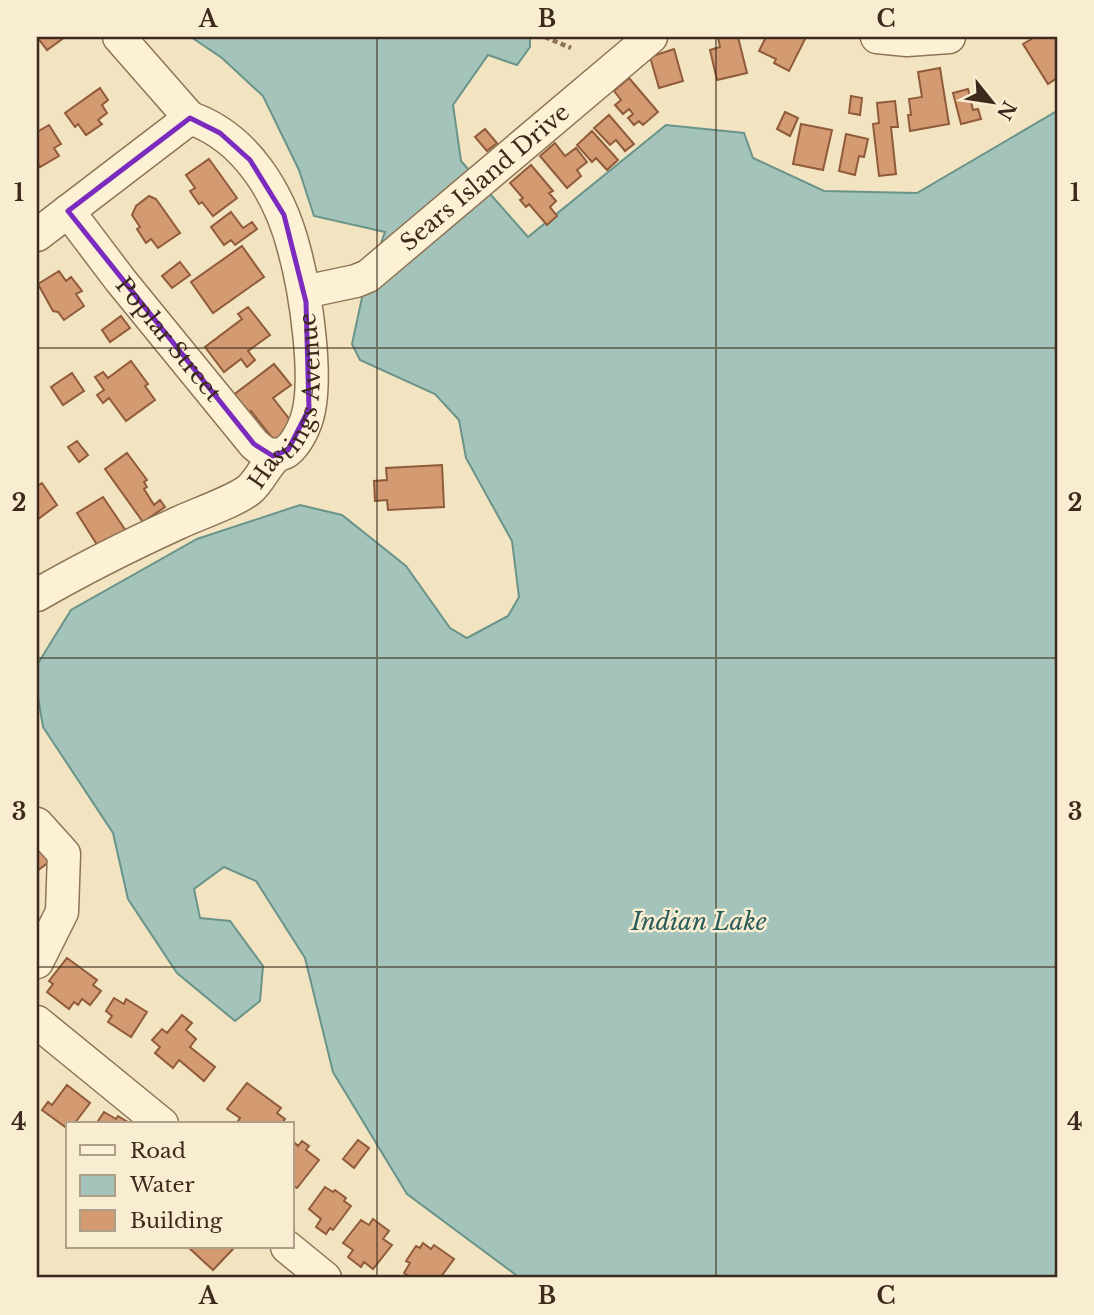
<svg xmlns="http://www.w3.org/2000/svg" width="1094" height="1315" font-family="'Libre Baskerville',serif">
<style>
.water{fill:#a4c4bb;stroke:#6a9489;stroke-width:2}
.building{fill:#d49b73;stroke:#905b3a;stroke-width:2}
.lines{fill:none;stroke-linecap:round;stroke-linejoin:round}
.minor-casing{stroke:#8e7456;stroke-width:35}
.path{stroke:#8e7456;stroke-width:4.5;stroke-dasharray:5 3.5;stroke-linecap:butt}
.minor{stroke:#fcf0d5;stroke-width:32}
.marked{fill:none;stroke:#7b2cbf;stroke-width:5;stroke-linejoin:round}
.grid{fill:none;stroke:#3c2b1c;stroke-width:2;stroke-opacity:0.55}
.labels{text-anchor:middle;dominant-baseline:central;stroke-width:5;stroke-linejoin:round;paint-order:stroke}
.street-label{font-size:23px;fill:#3c2b1c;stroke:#f9edd1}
.water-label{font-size:24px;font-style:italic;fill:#2a5d5a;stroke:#f9edd1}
.neatline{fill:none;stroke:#3c2b1c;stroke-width:2.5}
.grid-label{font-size:23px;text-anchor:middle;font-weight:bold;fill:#3c2b1c}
</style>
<rect width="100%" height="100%" fill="#f2e3c1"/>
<path class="water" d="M191,37H530V47L517,65L488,55L453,105L461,161L528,237L666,125L744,133L753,158L824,191L917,193L1057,111V1278H520L407,1194L333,1072L305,958L256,881L224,867L194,889L200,918L230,921L263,966L260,1001L235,1021L177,973L128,899L113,833L43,727L37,691V665L71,610L197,539L300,505L342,515L406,566L450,628L467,638L508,616L519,597L512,541L466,458L459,420L435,394L360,360L352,344L363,293L385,232L314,216L299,170L263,96L222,58Z"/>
<path class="building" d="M37,37H65L47,50Z
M718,37H738L747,73L717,80L710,50L720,47Z
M766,37H806L789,71L774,63L776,59L759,51Z
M1035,37H1057V78L1048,84L1023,44Z
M674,49L683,81L659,88L650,57Z
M940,68L949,124L910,131L908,115H911L909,99L922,97L918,72Z
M629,78L658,112L643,125L639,121L634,125L628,118L633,114L629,109L623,114L615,105L621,100L614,91Z
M100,88L108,100L102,105L107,113L98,120L102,124L86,135L78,124L75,127L65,113Z
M968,89L973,110L978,109L981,119L961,124L953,93Z
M851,96L862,98L860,115L849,113Z
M895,101L898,127H891L896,174L879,176L873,124L879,123L877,103Z
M785,112L798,118L790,136L777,129Z
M609,115L634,144L625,151L616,140L610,145L594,128Z
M801,124L832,130L823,170L793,164Z
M49,125L61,144L54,148L59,156L40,167L37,161V132Z
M485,129L497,143L487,151L475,137Z
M592,131L618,160L607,170L596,158L592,162L577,145Z
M846,134L868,139L864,157L859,156L855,175L839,171Z
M555,143L565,156L576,148L587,162L577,170L581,176L567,188L540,156Z
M209,159L237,198L213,216L202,202L199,204L190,191L195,188L186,175Z
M531,165L553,191L549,193L556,201L550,207L557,216L547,225L529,204L526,207L520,200L523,198L510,183Z
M149,196L156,199L180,233L158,248L151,239L146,243L137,229L140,227L132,215L136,206Z
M231,212L243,228L252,222L257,229L235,245L231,240L224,245L211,227Z
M242,246L264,277L213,313L191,282Z
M180,262L190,275L172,288L162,276Z
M59,271L66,281L71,277L82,291L76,294L84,306L64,320L58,312L53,311L38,284Z
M248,307L270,335L248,351L255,360L247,367L241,359L224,372L205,347L242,319L238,314Z
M121,316L130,328L110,342L102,330Z
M131,361L148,384L145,386L155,400L126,421L109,398L103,403L97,395L104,390L95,377L103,372L108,378Z
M274,364L291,385L273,398L294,425L274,440L251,411L247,415L232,396Z
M72,373L84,391L63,405L51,387Z
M77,441L88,455L79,462L68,447Z
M127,453L147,480L144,482L147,487L144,489L154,505L160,500L165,507L143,522L105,469Z
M442,465L444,507L388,510L387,500L375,501L374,481L387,480L386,468Z
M42,483L57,505L37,520V486Z
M103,497L126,531L101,551L77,513Z
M39,848L49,862L37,871V849Z
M67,958L97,980L93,985L101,991L90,1005L82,999L78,1005L74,1002L69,1009L47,992L53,984L49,981Z
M114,998L124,1004L126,999L147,1012L131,1037L108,1022L112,1016L106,1011Z
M182,1015L192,1023L186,1030L196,1039L190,1047L215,1067L204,1081L179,1060L173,1068L155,1053L160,1047L152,1040L162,1029L167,1033Z
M247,1083L281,1108L277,1113L285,1119L281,1124H236L240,1118L227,1109Z
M67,1085L90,1103L74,1124H68V1129L42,1110L48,1102L52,1105Z
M104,1112L116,1119L118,1116L131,1124H96Z
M358,1140L369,1148L354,1168L343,1159Z
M302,1141L309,1146L306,1150L319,1160L297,1188L292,1185V1147L295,1143L298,1146Z
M325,1187L333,1192L335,1190L346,1198L344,1201L351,1206L333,1230L330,1228L326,1234L316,1227L321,1219L309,1209Z
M373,1219L389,1231L383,1239L392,1245L373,1269L364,1262L361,1267L348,1257L353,1250L343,1243L361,1220L369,1225Z
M423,1243L431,1249L434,1245L454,1259L440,1278H405L407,1275L404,1273L410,1263L406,1261L416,1246L420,1248Z
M188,1247H235L213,1270Z"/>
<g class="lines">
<defs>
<g id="minor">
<path d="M119,37L190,118"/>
<path d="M877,37L907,40L949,37"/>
<path id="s1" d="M68,211L121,281L254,444L266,454L278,455"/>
<path d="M37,235L190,118"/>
<path id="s2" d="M304,292L356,281L368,276L651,37"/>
<path id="s3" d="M37,595C82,569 130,545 178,523C195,515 238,500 250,489C260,480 266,465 276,456C279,454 283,454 286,452C295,445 302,432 306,421C320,382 305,289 294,249C280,194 246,137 190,118"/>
<path d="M37,824L64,854L62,912L37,962"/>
<path d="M37,1022L162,1124"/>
<path d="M287,1247L325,1278"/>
</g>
</defs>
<use href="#minor" class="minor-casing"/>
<path class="path" d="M545,37L571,48"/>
<use href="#minor" class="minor"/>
</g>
<path class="marked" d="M190,118L220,133L250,160L284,215L306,302L309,409L288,450L273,456L254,444L68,211Z"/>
<path class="grid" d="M377,37V1278M716,37V1278M37,348H1057M37,658H1057M37,967H1057"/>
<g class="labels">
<g class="street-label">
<text stroke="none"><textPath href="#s2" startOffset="219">Sears Island Drive</textPath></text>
<text stroke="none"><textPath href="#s1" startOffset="163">Poplar Street</textPath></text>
<text stroke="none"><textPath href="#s3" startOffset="340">Hastings Avenue</textPath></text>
</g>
<g class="water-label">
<text x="699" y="921">Indian Lake</text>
</g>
</g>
<rect width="1094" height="1315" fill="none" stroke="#f9edd1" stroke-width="77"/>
<rect x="66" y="1122" width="228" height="126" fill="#f9edd1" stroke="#ad9f89" stroke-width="2"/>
<rect x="80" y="1145" width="35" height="10" fill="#fcf0d5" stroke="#ad9f89" stroke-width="2"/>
<text x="130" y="1158" font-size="21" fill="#3c2b1c">Road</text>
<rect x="80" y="1175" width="35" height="21" fill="#a4c4bb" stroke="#ad9f89" stroke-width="2"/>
<text x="130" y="1192" font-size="21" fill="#3c2b1c">Water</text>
<rect x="80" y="1210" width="35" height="21" fill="#d49b73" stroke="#ad9f89" stroke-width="2"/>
<text x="130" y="1228" font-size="21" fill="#3c2b1c">Building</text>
<g transform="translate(992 102) rotate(120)" stroke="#f9edd1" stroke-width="5" paint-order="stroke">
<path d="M0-5L12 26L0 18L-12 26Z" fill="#3c2b1c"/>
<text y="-10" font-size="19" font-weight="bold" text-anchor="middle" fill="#3c2b1c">N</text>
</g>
<rect x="38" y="38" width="1018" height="1238" class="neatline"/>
<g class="grid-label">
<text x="208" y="27">A</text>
<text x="547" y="27">B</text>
<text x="886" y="27">C</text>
<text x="19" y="201">1</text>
<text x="1075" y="201">1</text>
<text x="19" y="511">2</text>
<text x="1075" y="511">2</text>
<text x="19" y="820">3</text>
<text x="1075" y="820">3</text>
<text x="19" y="1130">4</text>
<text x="1075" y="1130">4</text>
<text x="208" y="1304">A</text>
<text x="547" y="1304">B</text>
<text x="886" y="1304">C</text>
</g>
</svg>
